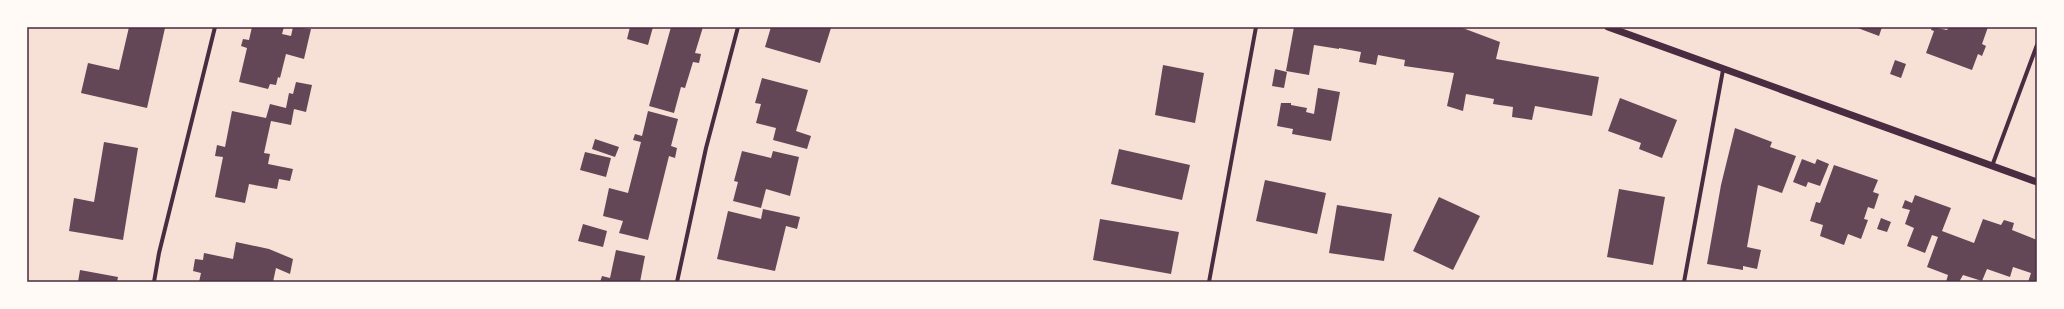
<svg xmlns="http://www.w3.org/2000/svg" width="2064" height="309" font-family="Roboto,sans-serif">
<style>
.building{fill:#644757}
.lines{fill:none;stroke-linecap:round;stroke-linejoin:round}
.minor{stroke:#4a2c40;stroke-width:4}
.tertiary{stroke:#4a2c40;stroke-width:7}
.neatline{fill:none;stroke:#4a2c40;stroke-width:1.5}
</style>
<rect width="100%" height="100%" fill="#f7e1d7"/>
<path class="building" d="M129,27L165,28L147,108L81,93L88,63L119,70Z
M252,27H284L282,34L291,36L293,27L311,29L304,59L286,54L280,78L278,77L276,85L270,84L268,89L239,82L247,48L241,46L243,39L249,40Z
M630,27H653L648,45L627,39Z
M671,27H703L695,53L701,54L699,63L693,62L685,88L681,87L674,113L649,106Z
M771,27L831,28L820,63L765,47Z
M1294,27H1460L1500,42L1496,59L1599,77L1592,116L1535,106L1532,120L1512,117L1513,107L1493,104L1494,99L1466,94L1463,111L1447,106L1454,73L1404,66L1405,60L1378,55L1376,65L1359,62L1361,52L1339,48V49L1314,45L1309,75L1286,71Z
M1855,27H1882L1879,36Z
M1932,27L1947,30L1949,27H1988L1982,44L1986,46L1982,56L1978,54L1972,70L1926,53L1934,31L1931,30Z
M1895,60L1906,64L1901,78L1890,74Z
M1163,65L1204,73L1195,123L1155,115Z
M1275,69L1287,72L1284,88L1272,86Z
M762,78L808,90L796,131L811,136L807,149L773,140L776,128L756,123L761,104L755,103Z
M296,82L312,85L306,112L294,109L291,125L271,121L264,153L270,154L268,164L293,169L290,181L279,179L277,189L249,184L245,203L215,197L223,157L215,156L217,145L225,147L232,111L266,118L270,104L286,108L289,93L293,94Z
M1318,88L1340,92L1331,141L1292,134L1293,129L1277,126L1281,103H1291V105L1307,108L1306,112L1314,114Z
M1620,98L1677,120L1662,158L1639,149L1641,143L1608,131Z
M648,111L678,119L671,146L677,148L675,158L669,156L648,240L619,233L623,221L603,216L609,188L628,193L641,142L633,140L635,134L642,136Z
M1735,128L1772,142L1770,147L1796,156L1782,193L1758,185L1747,247L1761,250L1757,269L1743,266V270L1707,264L1721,185Z
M595,139L619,147L615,157L592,149Z
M104,142L138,148L123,240L69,231L74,198L94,202Z
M1119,149L1190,165L1182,200L1111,184Z
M742,151L771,158L773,151L799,157L790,196L766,189L761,208L733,201L738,182L734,181Z
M585,152L611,158L606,177L580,170Z
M1802,159L1815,164L1817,159L1829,164L1820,186L1808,182L1806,187L1793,182Z
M1834,165L1878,180L1873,192L1879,194L1874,209L1868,207L1864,219L1868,220L1861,239L1848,234L1844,245L1820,236L1823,225L1810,221L1816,202L1820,203Z
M1265,180L1326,193L1317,234L1256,221Z
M1619,189L1665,197L1653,265L1607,257Z
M1915,195L1951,208L1942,231L1974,243L1983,219L2001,225L2004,220L2014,223L2012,230L2037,240V282H2028L2031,273L2013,267L2010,277L1987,269L1982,281L1963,275L1959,282H1946L1948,275L1927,267L1938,237L1932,235L1925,253L1907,246L1914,228L1905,224L1910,210L1902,208L1905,200L1912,203Z
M1439,197L1480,216L1453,270L1413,251Z
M1337,205L1392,214L1384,261L1329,253Z
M763,209L800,217L797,229L786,226L775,271L717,259L728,211L761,219Z
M1881,218L1891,222L1887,232L1877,229Z
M1100,219L1179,232L1171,274L1093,260Z
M583,224L607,231L603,247L578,241Z
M236,242L269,249L293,259L290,274L276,268L273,282H199L201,273L193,271L195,259L203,260L204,253L233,259Z
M616,250L645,256L640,282H600L602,276L610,278Z
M80,270L118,277L117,282H78Z"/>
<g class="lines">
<path class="minor" d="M1992,166L2037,45
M154,282L159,253L215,27
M677,282L706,148L738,27
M1209,282L1256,27
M1684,282L1723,70"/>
<path class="tertiary" d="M1608,27L2037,182"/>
</g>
<rect width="2064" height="309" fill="none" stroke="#fffaf5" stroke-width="56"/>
<rect x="28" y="28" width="2008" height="253" class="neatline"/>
</svg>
